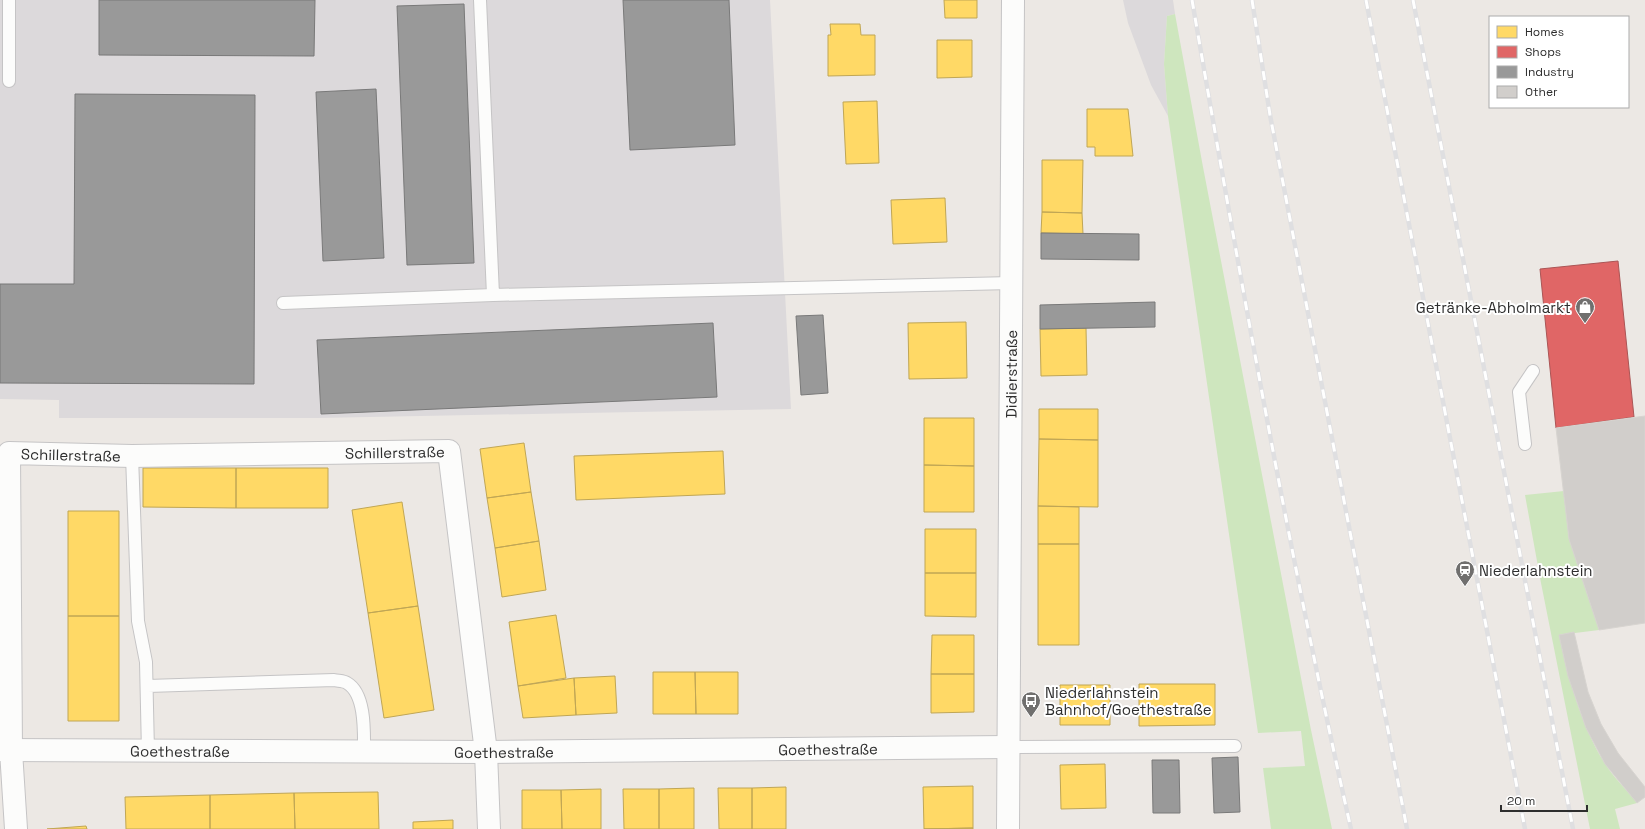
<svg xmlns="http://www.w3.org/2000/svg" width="1645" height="829" font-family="'Space Grotesk',sans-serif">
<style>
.industrial{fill:#dcd9db}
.green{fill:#cee6be}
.homes{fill:#ffd966;stroke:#c0a655}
.shops{fill:#e06666;stroke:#ab5555}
.industry{fill:#999;stroke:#797979}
.building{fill:#d1cecb;stroke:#d7d4d0}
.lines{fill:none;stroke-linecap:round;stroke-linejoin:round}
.lane-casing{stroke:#c5c4c5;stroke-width:14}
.street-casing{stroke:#c5c4c5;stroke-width:24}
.secondary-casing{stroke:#c5c4c5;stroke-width:24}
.lane{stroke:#fcfcfb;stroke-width:12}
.street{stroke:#fcfcfb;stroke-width:22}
.secondary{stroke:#fcfcfb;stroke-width:22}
.rail-casing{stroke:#dfdfe1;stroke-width:4.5}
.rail{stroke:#fff;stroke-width:3;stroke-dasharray:9;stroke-linecap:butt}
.labels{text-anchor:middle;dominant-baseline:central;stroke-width:4;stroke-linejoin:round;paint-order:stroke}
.poi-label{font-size:15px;fill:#2e2e2e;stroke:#fff;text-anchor:start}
.street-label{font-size:15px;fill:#2e2e2e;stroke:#fff}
</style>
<rect width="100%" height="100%" fill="#ece8e4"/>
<path class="industrial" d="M0,0H770L791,409L318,418H59V400L0,399Z
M1123,0H1173L1175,14L1167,16L1164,64L1168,116L1151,85L1128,23Z"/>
<path class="green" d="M1175,14L1203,167L1311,730L1332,829H1271L1263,768L1305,766L1301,731L1258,733L1168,116L1164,64L1167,16Z
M1564,491L1569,539L1599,630L1559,635C1569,679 1580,723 1604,762C1613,777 1627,790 1637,803L1615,809L1620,829H1590L1541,583L1525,495Z"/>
<path class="homes" d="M944,0H977V18H945Z
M830,24H860L861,35H875V75L828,76V35H831Z
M937,40H972V77L937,78Z
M877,101L879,163L846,164L843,102Z
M1087,109H1128L1133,156H1095V147H1087Z
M1042,160H1083L1082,213L1042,212Z
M945,198L947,242L893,244L891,200Z
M1042,212L1082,213L1083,234L1041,233Z
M966,322L967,378L909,379L908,323Z
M1086,328L1087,375L1041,376L1040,329Z
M1039,409H1098V440L1039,439Z
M924,418H974V466L924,465Z
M1039,439L1098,440V507L1038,506Z
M524,443L531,492L487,498L480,449Z
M723,451L725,494L576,500L574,456Z
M924,465L974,466V512H924Z
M143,468H236V508L143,507Z
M236,468H328V508H236Z
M531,492L539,541L495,548L487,498Z
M402,502L418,606L368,613L352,510Z
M1038,506L1079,507V544H1038Z
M68,511H119V616H68Z
M925,529H976V573H925Z
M539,541L546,590L502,597L495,548Z
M1038,544H1079V645H1038Z
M925,573H976V617L925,616Z
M418,606L434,710L384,718L368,613Z
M556,615L566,678L518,686L509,622Z
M68,616H119V721H68Z
M932,635H974V674H931Z
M653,672H695L696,714H653Z
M695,672H738V714H696Z
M931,674H974V712L931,713Z
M615,676L617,713L576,715L574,678Z
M574,678L576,715L523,718L518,686Z
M1139,684H1215V725L1139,726Z
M1060,685H1110V725H1060Z
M1105,764L1106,808L1061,809L1060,765Z
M973,786V828L924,829L923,787Z
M786,787V829H752V788Z
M694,788V829H659V789Z
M718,788H752V829H719Z
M601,789V829H562L561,790Z
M623,789H659V829H624Z
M522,790H561L562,829H522Z
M378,792L379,829H295L294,793Z
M294,793L295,829H210V795Z
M210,795V829H126L125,797Z
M453,820V829H413V822Z
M86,826L87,829H47Z
M973,828V829H924Z"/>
<path class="shops" d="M1618,261L1634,417L1556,428L1540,269Z"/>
<path class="industry" d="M99,0H315L314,56L99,55Z
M623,0H729L735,145L630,150Z
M464,4L474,263L407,265L397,6Z
M376,89L384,258L323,261L316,92Z
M75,94L255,95L254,384L0,383V284H74Z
M1041,233L1139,234V260L1041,259Z
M1155,302V327L1040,329V305Z
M823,315L828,393L801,395L796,316Z
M713,323L717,397L321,414L317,340Z
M1238,757L1240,812L1214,813L1212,758Z
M1152,760H1179L1180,813H1153Z"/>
<path class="building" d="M1645,416V623L1599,630L1569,539L1556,428Z
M1574,632L1588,692L1601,724L1618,753L1645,787V797L1637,803L1605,764L1586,728L1568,676L1559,635Z"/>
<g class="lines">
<defs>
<path id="lane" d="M9,0V81
M480,0L493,295
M283,303L493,295L1012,283
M1525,444L1519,392L1533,371
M132,456L138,621L146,662L148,752
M148,686L334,680C338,681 344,681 347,683C366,694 364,733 364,752
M1007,747L1235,746"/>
<g id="street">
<path id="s1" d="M0,750L486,752L1007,747"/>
<path id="s2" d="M16,829L11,751L9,453L132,456L449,451L486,752L489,829"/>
</g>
<g id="secondary">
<path id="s3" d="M1008,829L1013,0"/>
</g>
</defs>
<use href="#lane" class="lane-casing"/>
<use href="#street" class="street-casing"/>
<use href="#secondary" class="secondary-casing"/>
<use href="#lane" class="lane"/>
<use href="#street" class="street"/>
<use href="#secondary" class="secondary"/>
<defs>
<path id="rail" d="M1192,0C1240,277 1289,554 1351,829
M1252,0L1270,115L1407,829
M1366,0L1525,829
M1413,0L1573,829"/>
</defs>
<use href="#rail" class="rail-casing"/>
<use href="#rail" class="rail"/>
</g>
<defs>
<symbol id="shop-pin" viewBox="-11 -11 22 30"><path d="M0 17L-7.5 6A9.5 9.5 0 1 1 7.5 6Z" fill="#706f6e" stroke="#fff"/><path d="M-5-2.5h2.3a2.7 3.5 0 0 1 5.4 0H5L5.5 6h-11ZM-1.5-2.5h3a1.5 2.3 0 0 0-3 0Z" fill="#fff"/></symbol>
<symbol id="station-pin" viewBox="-11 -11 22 30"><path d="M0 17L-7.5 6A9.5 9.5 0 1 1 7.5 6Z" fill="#706f6e" stroke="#fff"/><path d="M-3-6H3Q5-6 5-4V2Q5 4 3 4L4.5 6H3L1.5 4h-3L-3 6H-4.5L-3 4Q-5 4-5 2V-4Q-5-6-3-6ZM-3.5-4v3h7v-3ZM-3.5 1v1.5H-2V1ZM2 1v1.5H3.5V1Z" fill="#fff"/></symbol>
<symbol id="bus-pin" viewBox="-11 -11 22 30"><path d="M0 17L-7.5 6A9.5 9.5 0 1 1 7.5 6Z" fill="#706f6e" stroke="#fff"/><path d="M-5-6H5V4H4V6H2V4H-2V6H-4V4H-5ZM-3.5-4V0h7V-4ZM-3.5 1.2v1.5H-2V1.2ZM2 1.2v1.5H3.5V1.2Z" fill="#fff"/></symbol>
</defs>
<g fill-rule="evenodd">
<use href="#shop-pin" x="1574" y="296" width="22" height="30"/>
<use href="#station-pin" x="1454" y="559" width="22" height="30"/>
<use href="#bus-pin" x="1020" y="690" width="22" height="30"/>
</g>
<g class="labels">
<g class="poi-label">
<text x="1571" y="307" text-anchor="end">Getränke-Abholmarkt</text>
<text x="1479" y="570">Niederlahnstein</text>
<text x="1045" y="692">Niederlahnstein<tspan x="1045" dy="17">Bahnhof/Goethestraße</tspan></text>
</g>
<g class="street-label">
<text stroke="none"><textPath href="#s3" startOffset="455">Didierstraße</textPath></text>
<text stroke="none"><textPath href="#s2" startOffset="762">Schillerstraße</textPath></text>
<text stroke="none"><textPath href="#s2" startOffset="438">Schillerstraße</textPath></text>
<text stroke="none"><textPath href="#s1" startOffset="828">Goethestraße</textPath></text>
<text stroke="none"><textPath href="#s1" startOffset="180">Goethestraße</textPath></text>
<text stroke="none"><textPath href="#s1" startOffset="504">Goethestraße</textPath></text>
</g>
</g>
<rect x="1489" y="16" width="140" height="92" fill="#ffffff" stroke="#ababab"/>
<rect x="1497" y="26" width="20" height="12" fill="#ffd966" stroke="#ababab"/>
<text x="1525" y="36" font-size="12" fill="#2e2e2e">Homes</text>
<rect x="1497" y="46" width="20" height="12" fill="#e06666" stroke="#ababab"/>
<text x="1525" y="56" font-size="12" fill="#2e2e2e">Shops</text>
<rect x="1497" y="66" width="20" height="12" fill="#999999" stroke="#ababab"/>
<text x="1525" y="76" font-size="12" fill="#2e2e2e">Industry</text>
<rect x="1497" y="86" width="20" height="12" fill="#d1cecb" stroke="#ababab"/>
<text x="1525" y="96" font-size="12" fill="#2e2e2e">Other</text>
<path d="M1501 805v6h86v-6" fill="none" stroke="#2e2e2e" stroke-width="2"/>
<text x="1507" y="805" font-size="12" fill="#2e2e2e" stroke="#ffffff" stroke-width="3" paint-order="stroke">20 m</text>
</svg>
